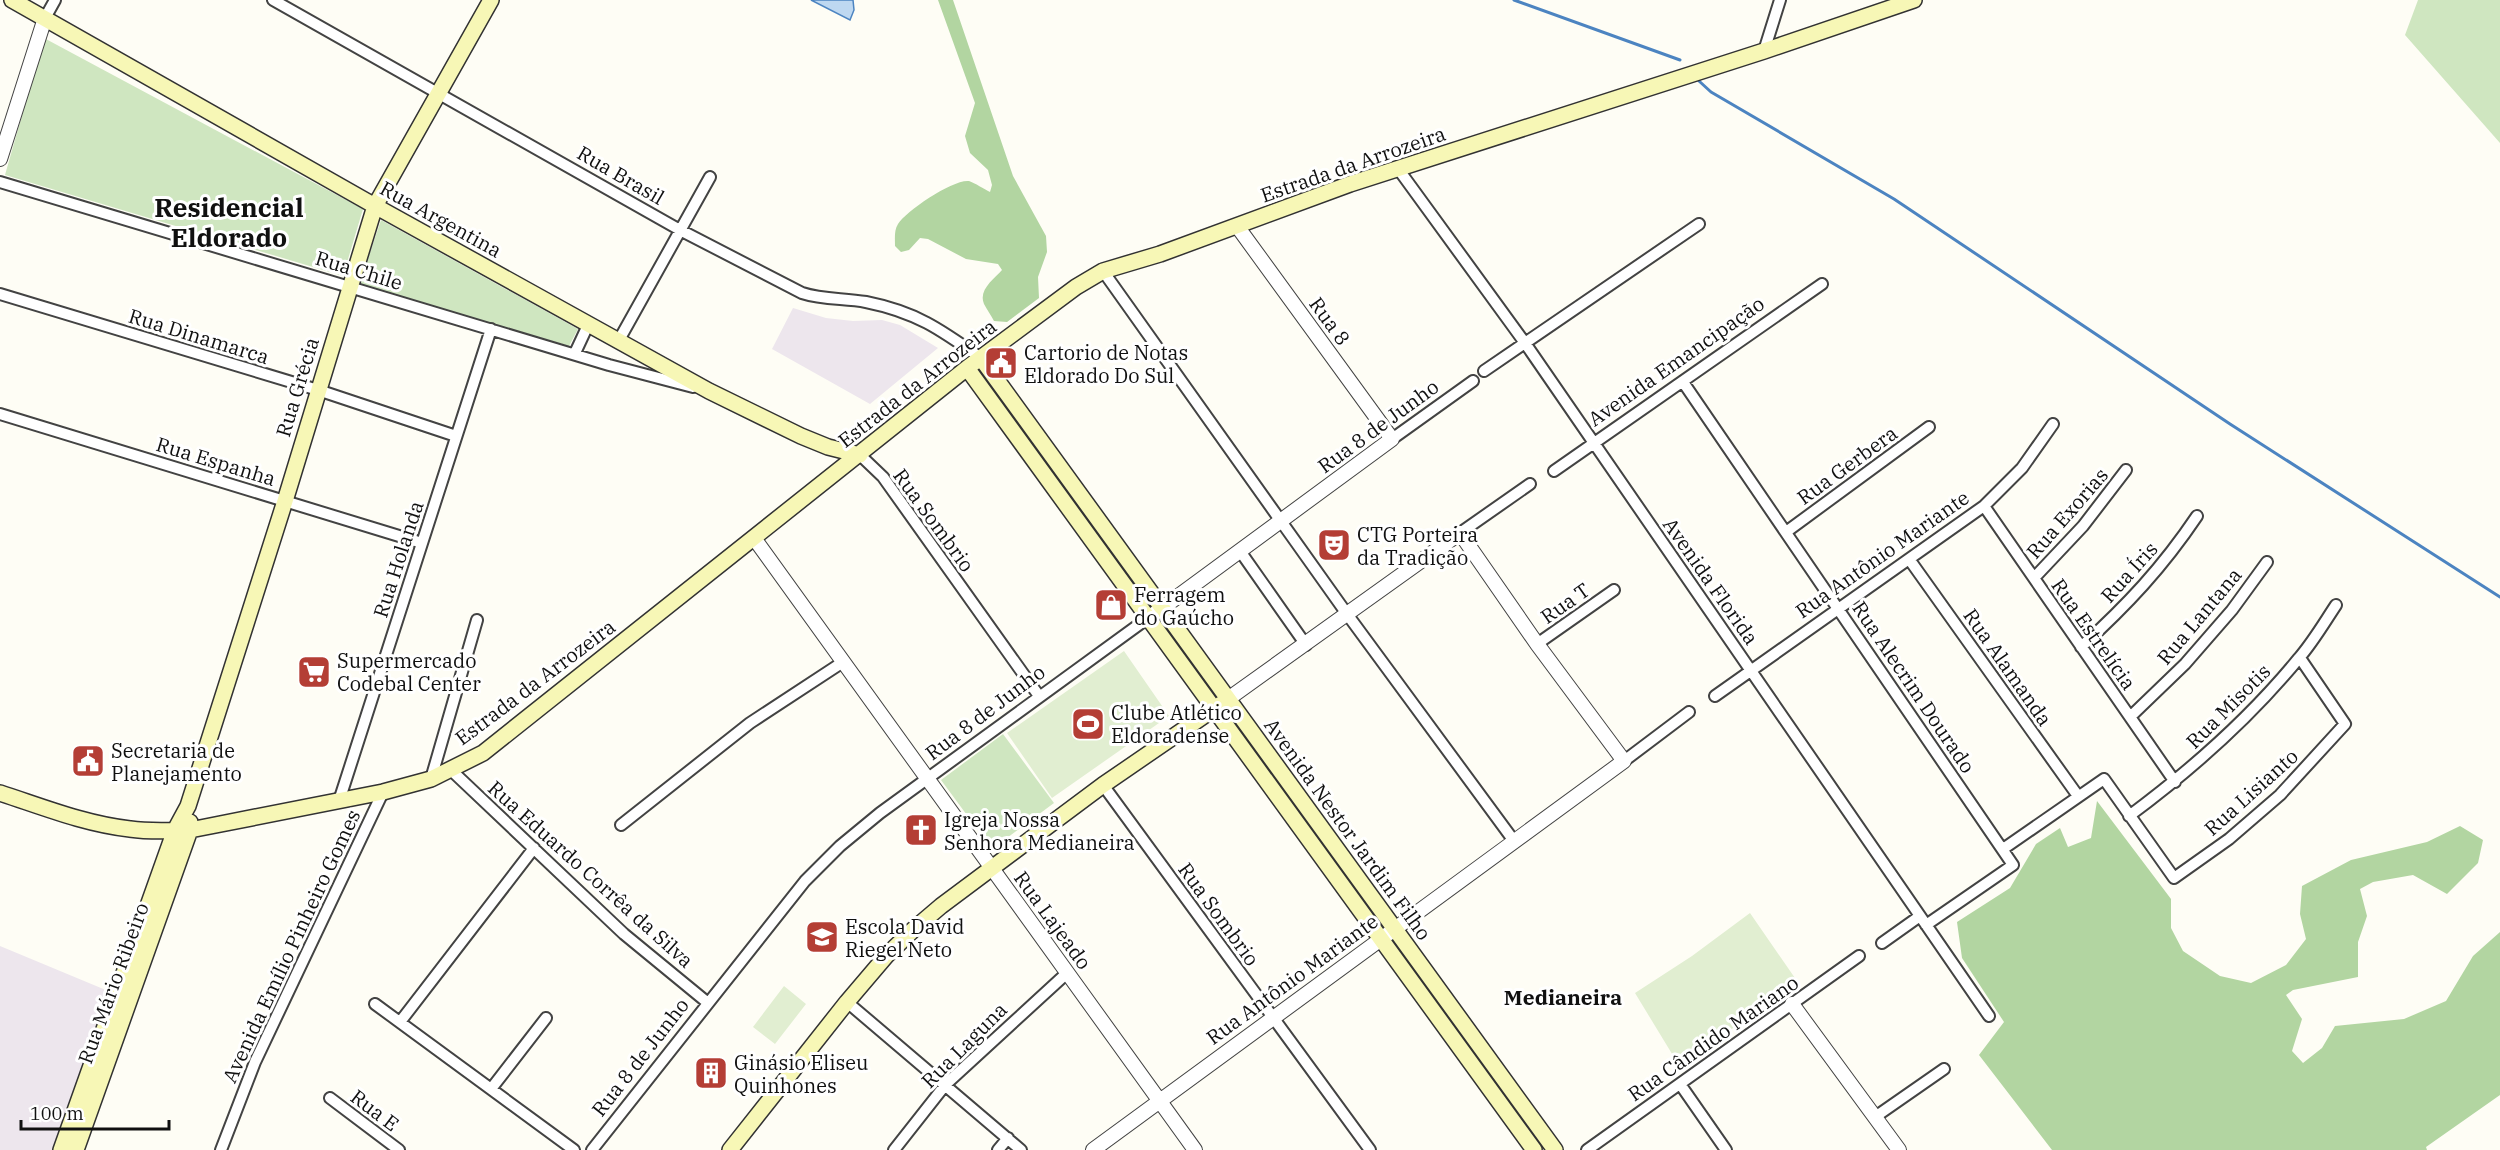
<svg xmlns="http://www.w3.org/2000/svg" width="2500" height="1150" font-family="'IBM Plex Serif',serif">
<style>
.industrial{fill:#ede6ed}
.green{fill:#cfe6c0}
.forest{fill:#b2d5a1}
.pitch{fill:#e1eed1}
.water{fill:#bed8f1;stroke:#4c84c1;stroke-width:1.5}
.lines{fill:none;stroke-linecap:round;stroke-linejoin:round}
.stream{stroke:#4c84c1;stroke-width:3}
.minor-casing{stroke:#434343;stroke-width:14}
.tertiary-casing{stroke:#434343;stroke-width:16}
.secondary-casing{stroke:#323232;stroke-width:18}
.minor{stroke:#fff;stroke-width:10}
.tertiary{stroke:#fff;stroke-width:14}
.secondary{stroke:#f7f7b6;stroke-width:15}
.labels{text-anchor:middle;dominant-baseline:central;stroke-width:6;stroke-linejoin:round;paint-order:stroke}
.street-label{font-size:20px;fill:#101010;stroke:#fff}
.poi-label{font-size:20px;fill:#101010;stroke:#fff;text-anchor:start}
.neighbourhood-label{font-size:21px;font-weight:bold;fill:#101010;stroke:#fff}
.district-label{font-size:26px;font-weight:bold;fill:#101010;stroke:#fff}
</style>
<rect width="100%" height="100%" fill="#fefdf5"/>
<path class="industrial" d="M793,308L826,318L853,321L882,320L900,325L938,348L870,404L772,349Z
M0,946L113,993L54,1150H0Z"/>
<path class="green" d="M2418,0H2500V143L2405,35Z
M44,38L363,209L343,276L5,175Z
M381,220L578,329L569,346L359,285Z
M1003,734L1054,803L992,849L941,780Z"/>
<path class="forest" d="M938,0H953L1013,176L1046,236L1047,252L1038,277L1039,298L1007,322L994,321C991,315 987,310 984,304C978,290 994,279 1002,270L998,264L966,259L928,239L920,238L909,250L901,252L895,246C895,239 894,230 898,224C906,211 953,179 969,181C975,183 984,189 990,192L992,185L988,170L970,153L965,136L975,103Z
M2097,801L2171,899V928L2183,951L2220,976L2251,983L2286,965L2306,939L2300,914L2302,886L2351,860L2427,842L2460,826L2483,840L2478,863L2447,894L2413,875L2373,882L2360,889L2367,916L2358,942V977L2293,990L2286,995L2302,1019L2292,1051L2303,1063L2322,1048L2335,1026L2404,1019L2446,1001L2473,956L2500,932V1095L2426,1147L2427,1150H2052L1979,1055L2004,1022L1962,958L1957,922L2010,888L2036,844L2060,828L2068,847L2091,838Z"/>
<path class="pitch" d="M1124,651L1169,716L1052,798L1007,733Z
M1750,913L1797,981L1680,1067L1635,993L1692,956Z
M784,986L806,1004L775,1044L753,1027Z"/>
<path class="water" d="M811,0H853L854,10L850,20Z"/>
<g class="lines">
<path class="stream" d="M1514,0L1680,60
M1699,81L1711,92L1894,199L2230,424L2500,597"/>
<defs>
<path id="minor" d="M273,0L680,230L802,293C823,300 844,298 866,302C916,312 940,329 981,358
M45,18L55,0
M1764,51L1780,0
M1399,170L1525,343L1989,1016
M0,182L609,365L693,387
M1103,271L1347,614L1514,841
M0,294L318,390L456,436
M619,340L710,177
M575,353L589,323
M1484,371L1699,224
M1683,382L2013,865L1926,925
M0,414L422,543
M1392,439L1473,381
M860,455L883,477L1039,696
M1554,471L1822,284
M1984,506L2175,782
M1786,532L1929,427
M1460,533L1530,484
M1240,551L1306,645
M1909,559L2078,796
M2034,578L2083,526L2126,470
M1537,644L1614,590
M2081,647C2127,605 2162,568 2197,516
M1715,696L1984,506L2022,468L2053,424
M2130,717L2185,664L2232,610L2267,562
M1624,761L1689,712
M451,770L624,934L708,1003
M431,779L477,620
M1103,785L1370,1150
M339,801L491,329
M2129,816C2191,770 2250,718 2299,658C2313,642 2324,623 2336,605
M621,825L750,723L843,662
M2003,849L2104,779L2174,878L2229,839L2280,795L2345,724L2300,658
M1882,943L1920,916
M847,1002L1021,1150
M375,1004L574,1150
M400,1022L534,848
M1680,1084L1726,1150
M491,1089L546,1018
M330,1098L399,1150
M1875,1117L1944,1069
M221,1150L255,1062L383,792
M592,1150L805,881L840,846L880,813L1148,618
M894,1150L946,1084L1067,973
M998,1150L1008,1138
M1587,1150L1859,956"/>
<path id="tertiary" d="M0,159L45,18
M754,538L1195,1150
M1154,614L1392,439L1237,226
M1792,1004L1899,1150
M1093,1150L1624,761L1537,644L1460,533L1228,699"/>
<path id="secondary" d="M12,0L375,206L709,391L801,436L828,447L860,455
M981,358L1555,1150
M967,368L1534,1150
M0,793C43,807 85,824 130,829C150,832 170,831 190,830L383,792L431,779L483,753L967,368L1076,287L1103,271L1160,254L1350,184L1764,51L1914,0
M61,1150L175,830L188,806L285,501L375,206L491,0
M76,1150L190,830V822
M730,1150L847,1002L887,955L914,929L941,906L1103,785L1221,704"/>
</defs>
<use href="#minor" class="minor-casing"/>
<use href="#tertiary" class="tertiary-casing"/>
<use href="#secondary" class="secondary-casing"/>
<use href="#minor" class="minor"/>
<use href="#tertiary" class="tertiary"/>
<use href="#secondary" class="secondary"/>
</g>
<defs>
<symbol id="civic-square" viewBox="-11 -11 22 22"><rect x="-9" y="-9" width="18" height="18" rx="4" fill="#b43e35" stroke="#fff"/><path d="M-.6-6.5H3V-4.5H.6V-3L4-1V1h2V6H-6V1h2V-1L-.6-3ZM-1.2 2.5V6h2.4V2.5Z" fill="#fff"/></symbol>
<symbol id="theatre-square" viewBox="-11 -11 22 22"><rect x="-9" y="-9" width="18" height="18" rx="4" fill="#b43e35" stroke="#fff"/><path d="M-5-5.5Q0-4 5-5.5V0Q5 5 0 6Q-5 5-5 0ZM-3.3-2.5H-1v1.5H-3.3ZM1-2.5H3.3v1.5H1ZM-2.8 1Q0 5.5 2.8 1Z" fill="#fff"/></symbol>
<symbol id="shop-square" viewBox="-11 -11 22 22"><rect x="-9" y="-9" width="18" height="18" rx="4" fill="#b43e35" stroke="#fff"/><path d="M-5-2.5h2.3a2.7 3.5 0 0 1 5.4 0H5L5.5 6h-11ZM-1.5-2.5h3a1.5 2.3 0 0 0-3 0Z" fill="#fff"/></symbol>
<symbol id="supermarket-square" viewBox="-11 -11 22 22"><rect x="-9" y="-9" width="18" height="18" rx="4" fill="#b43e35" stroke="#fff"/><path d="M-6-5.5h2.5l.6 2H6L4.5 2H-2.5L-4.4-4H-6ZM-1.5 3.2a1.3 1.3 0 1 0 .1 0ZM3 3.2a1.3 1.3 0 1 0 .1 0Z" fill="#fff"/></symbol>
<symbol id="stadium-square" viewBox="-11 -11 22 22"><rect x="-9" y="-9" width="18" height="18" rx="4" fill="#b43e35" stroke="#fff"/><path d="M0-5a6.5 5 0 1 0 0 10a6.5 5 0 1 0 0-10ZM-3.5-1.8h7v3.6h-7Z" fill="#fff"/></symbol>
<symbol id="church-square" viewBox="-11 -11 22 22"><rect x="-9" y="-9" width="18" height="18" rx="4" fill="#b43e35" stroke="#fff"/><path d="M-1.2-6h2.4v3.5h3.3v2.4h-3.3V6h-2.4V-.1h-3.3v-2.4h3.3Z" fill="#fff"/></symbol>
<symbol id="school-square" viewBox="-11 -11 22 22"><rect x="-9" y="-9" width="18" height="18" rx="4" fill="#b43e35" stroke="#fff"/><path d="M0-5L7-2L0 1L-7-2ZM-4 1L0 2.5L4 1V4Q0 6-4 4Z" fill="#fff"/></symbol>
<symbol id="building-square" viewBox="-11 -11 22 22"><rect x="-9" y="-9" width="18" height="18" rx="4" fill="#b43e35" stroke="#fff"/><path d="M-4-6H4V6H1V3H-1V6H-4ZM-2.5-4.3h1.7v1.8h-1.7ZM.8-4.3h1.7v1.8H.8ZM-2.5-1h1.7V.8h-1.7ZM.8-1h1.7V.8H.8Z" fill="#fff"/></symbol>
</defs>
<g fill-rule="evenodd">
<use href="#civic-square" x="982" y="344" width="38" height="38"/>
<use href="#theatre-square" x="1315" y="526" width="38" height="38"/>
<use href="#shop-square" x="1092" y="586" width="38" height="38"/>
<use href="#supermarket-square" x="295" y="653" width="38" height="38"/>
<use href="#stadium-square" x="1069" y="705" width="38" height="38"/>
<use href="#civic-square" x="69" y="742" width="38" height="38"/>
<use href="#church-square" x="902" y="811" width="38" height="38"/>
<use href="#school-square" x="803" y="918" width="38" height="38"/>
<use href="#building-square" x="692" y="1054" width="38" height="38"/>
</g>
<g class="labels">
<g class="street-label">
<text transform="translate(1353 164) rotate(-19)">Estrada da Arrozeira</text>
<text transform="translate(621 175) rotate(30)">Rua Brasil</text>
<text transform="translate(441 219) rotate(29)">Rua Argentina</text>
<text transform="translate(359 270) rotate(17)">Rua Chile</text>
<text transform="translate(1330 321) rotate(54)">Rua 8</text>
<text transform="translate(199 336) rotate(17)">Rua Dinamarca</text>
<text transform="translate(1676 361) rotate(-35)">Avenida Emancipação</text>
<text transform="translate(917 383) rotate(-38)">Estrada da Arrozeira</text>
<text transform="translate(297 387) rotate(-73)">Rua Grécia</text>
<text transform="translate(1378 426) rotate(-36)">Rua 8 de Junho</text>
<text transform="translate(216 461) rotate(17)">Rua Espanha</text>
<text transform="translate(1847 465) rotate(-36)">Rua Gerbera</text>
<text transform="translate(2067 513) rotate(-49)">Rua Exorias</text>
<text transform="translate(934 520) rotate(54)">Rua Sombrio</text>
<text transform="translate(1882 554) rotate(-35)">Rua Antônio Mariante</text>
<text transform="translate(398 559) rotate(-72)">Rua Holanda</text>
<text transform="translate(2129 572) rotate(-48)">Rua Íris</text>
<text transform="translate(1711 581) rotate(55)">Avenida Florida</text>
<text transform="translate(1565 603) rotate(-35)">Rua T</text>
<text transform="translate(2199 616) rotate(-50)">Rua Lantana</text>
<text transform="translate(2094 634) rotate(55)">Rua Estrelícia</text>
<text transform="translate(2008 667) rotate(55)">Rua Alamanda</text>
<text transform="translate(535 682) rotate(-37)">Estrada da Arrozeira</text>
<text transform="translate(1914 687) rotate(56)">Rua Alecrim Dourado</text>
<text transform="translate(2228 706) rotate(-45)">Rua Misotis</text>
<text transform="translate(985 712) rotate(-37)">Rua 8 de Junho</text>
<text transform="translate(2251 792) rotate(-42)">Rua Lisianto</text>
<text transform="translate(1348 829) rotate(54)">Avenida Nestor Jardim Filho</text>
<text transform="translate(591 874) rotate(42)">Rua Eduardo Corrêa da Silva</text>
<text transform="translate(1219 914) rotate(54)">Rua Sombrio</text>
<text transform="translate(1053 920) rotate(54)">Rua Lajeado</text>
<text transform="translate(291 946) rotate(-65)">Avenida Emílio Pinheiro Gomes</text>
<text transform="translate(1292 979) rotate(-36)">Rua Antônio Mariante</text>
<text transform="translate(113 983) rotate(-70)">Rua Mário Ribeiro</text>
<text transform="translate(1713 1038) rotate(-35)">Rua Cândido Mariano</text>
<text transform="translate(964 1045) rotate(-45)">Rua Laguna</text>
<text transform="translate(640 1057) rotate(-52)">Rua 8 de Junho</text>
<text transform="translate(375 1110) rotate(37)">Rua E</text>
</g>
<g class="poi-label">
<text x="1024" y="352">Cartorio de Notas<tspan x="1024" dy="23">Eldorado Do Sul</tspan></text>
<text x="1357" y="534">CTG Porteira<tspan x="1357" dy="23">da Tradição</tspan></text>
<text x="1134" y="594">Ferragem<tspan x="1134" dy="23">do Gaúcho</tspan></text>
<text x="337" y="660">Supermercado<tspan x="337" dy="23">Codebal Center</tspan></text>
<text x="1111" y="712">Clube Atlético<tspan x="1111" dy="23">Eldoradense</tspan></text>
<text x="111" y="750">Secretaria de<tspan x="111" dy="23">Planejamento</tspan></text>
<text x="944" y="819">Igreja Nossa<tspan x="944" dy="23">Senhora Medianeira</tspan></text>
<text x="845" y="926">Escola David<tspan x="845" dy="23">Riegel Neto</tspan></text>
<text x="734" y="1062">Ginásio Eliseu<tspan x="734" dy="23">Quinhones</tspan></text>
</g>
<g class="neighbourhood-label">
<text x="1563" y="997">Medianeira</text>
</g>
<g class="district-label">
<text x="229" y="207">Residencial<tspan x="229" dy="30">Eldorado</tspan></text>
</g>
</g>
<path d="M21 1120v9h148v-9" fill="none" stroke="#101010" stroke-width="3"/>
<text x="30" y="1120" font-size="18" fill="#101010" stroke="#ffffff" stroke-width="4.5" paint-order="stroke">100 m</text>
</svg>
